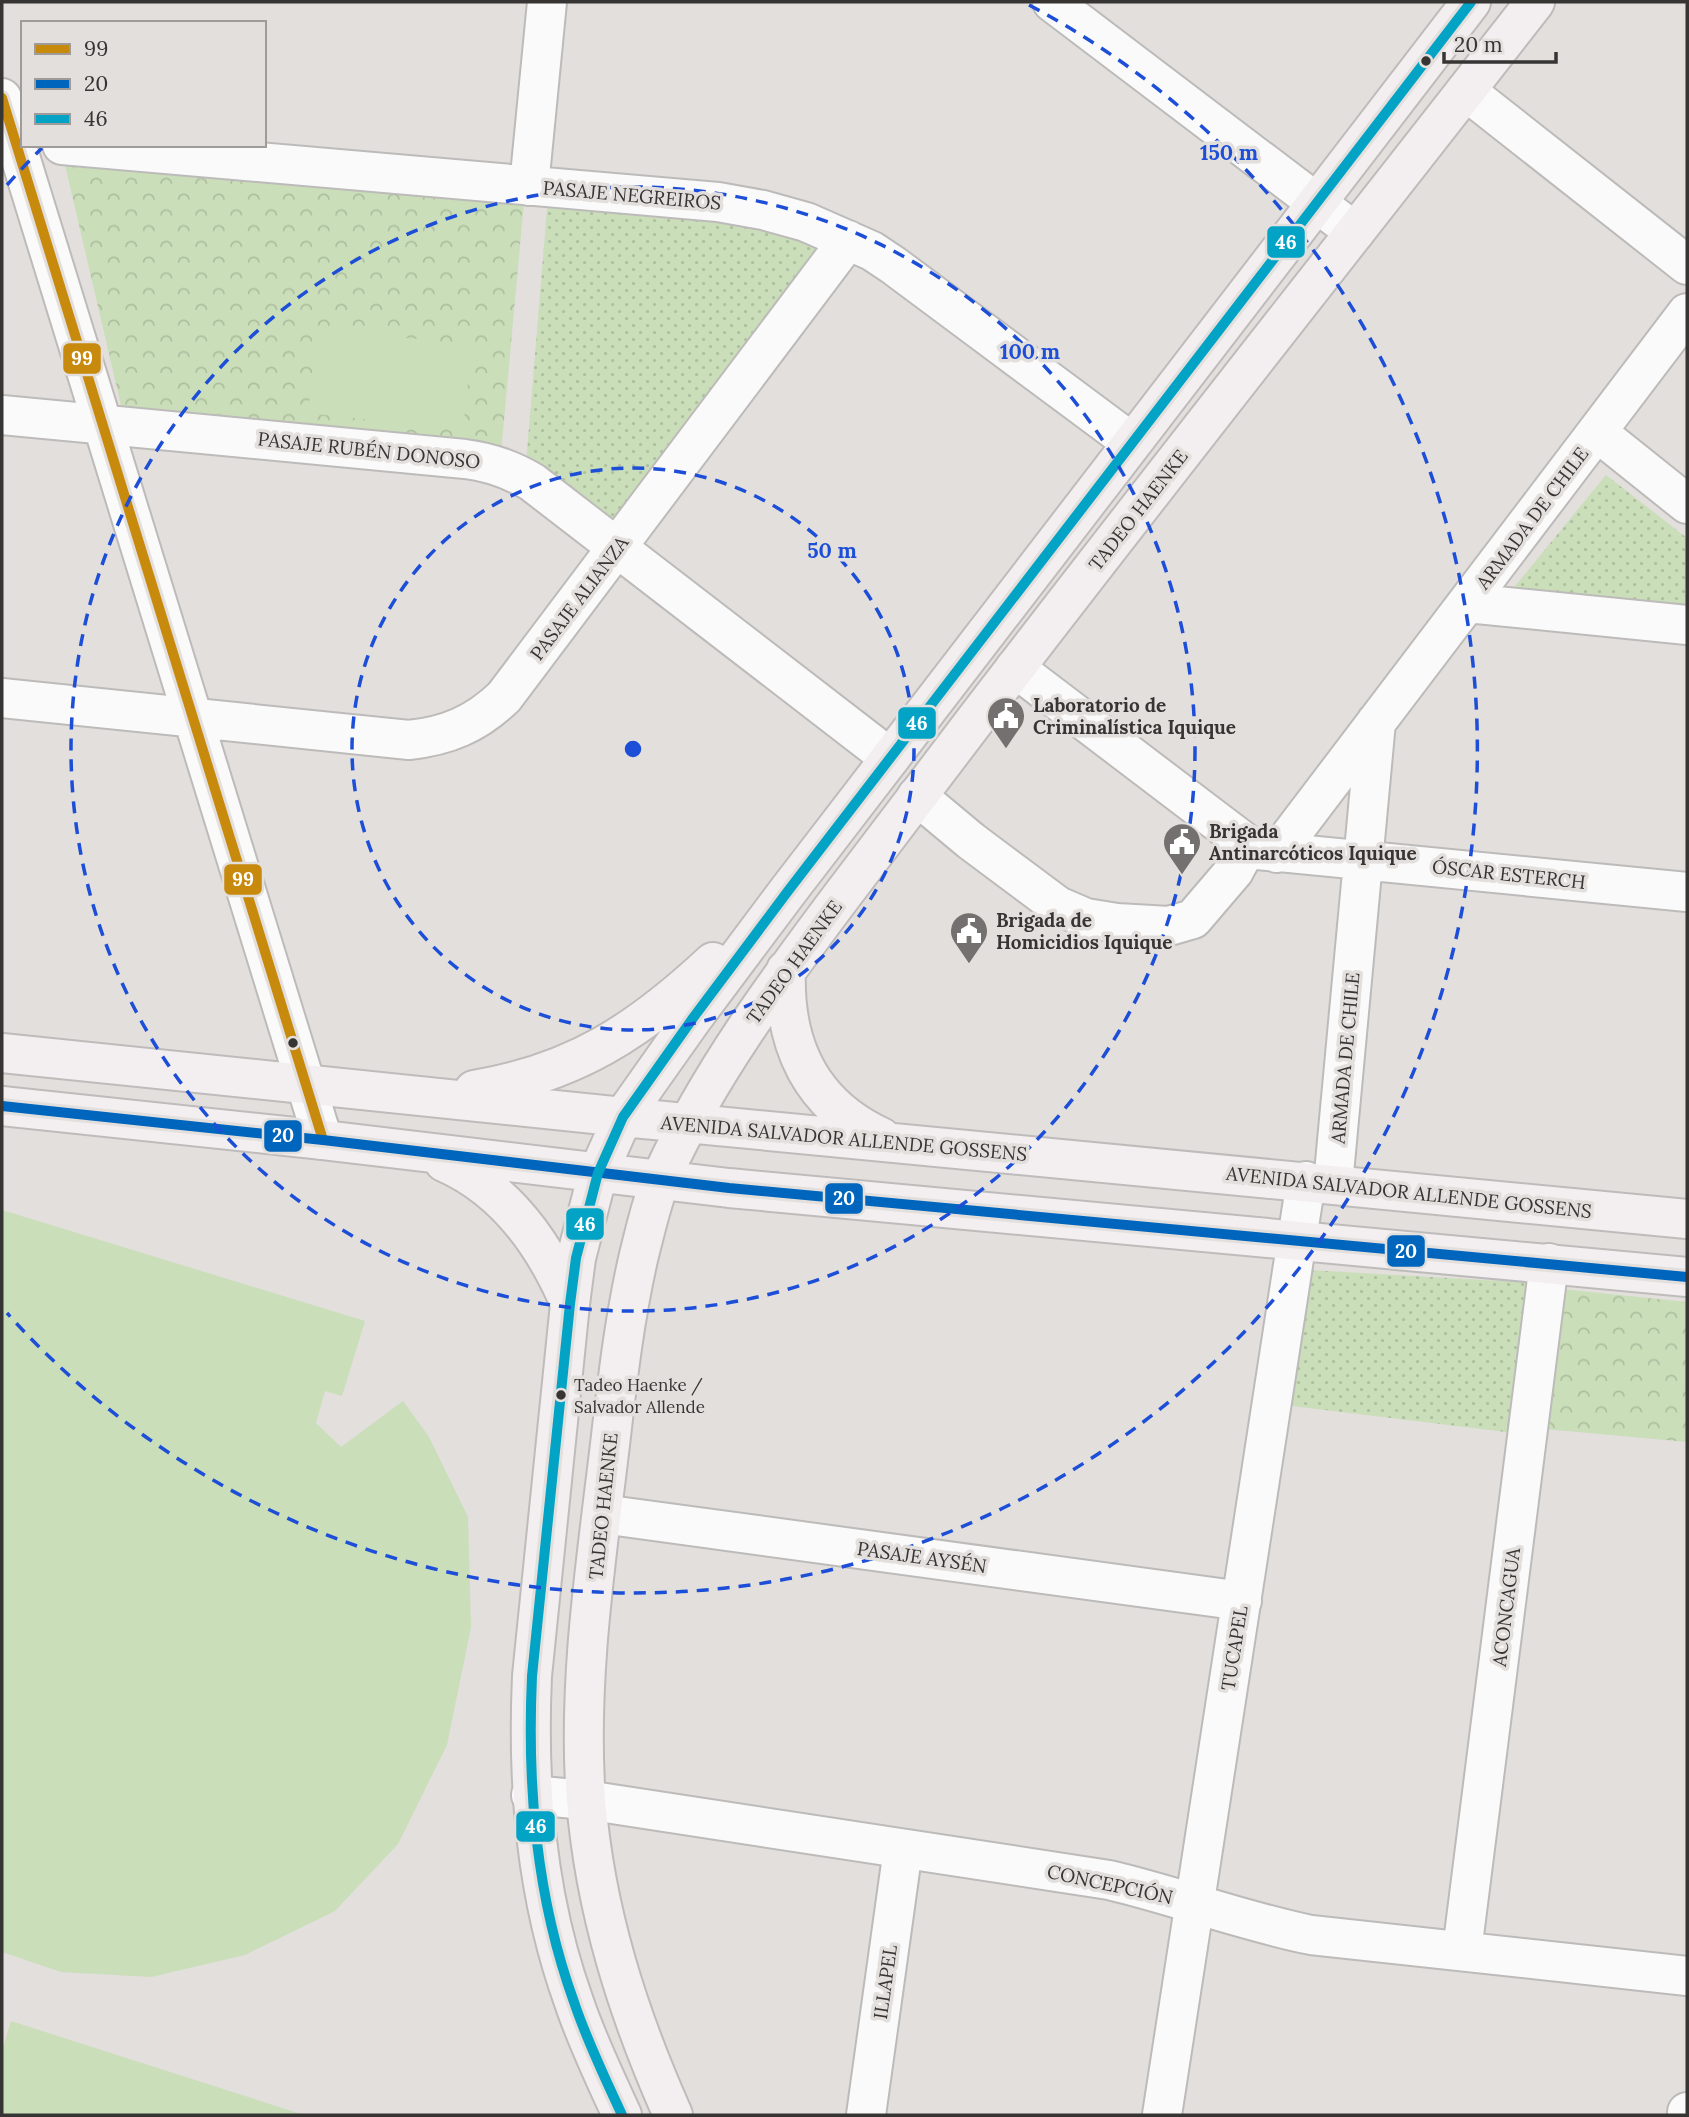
<svg xmlns="http://www.w3.org/2000/svg" width="1689" height="2117" font-family="Lora,serif">
<style>
.grass{fill:url(#grass-dots)}
.forest{fill:url(#forest-crowns)}
.garden{fill:#cadeb9}
.lines{fill:none;stroke-linecap:round;stroke-linejoin:round}
.minor-casing{stroke:#bdbbba;stroke-width:42}
.major-casing{stroke:#bebcbb;stroke-width:42}
.minor{stroke:#fbfafa;stroke-width:38}
.major{stroke:#f3eff0;stroke-width:38}
.bus-1-casing{stroke:#e3dfdc;stroke-width:16}
.bus-2-casing{stroke:#e3dfdc;stroke-width:16}
.bus-3-casing{stroke:#e3dfdc;stroke-width:16}
.bus-1{stroke:#c78a0d;stroke-width:10}
.bus-2{stroke:#0065bd;stroke-width:10}
.bus-3{stroke:#03a3c6;stroke-width:10}
.ring{fill:none;stroke:#1d4ed8;stroke-width:3.5;stroke-dasharray:12 9}
.bus-dot{fill:#373534;stroke:#e3dfdc;stroke-width:2.5}
.labels{text-anchor:middle;dominant-baseline:central;stroke-width:7;stroke-linejoin:round;paint-order:stroke}
.bus-label{font-size:17px;fill:#373534;stroke:#e3dfdc;text-anchor:start}
.street-label{font-size:19px;fill:#373534;stroke:#e3dfdc}
.poi-label{font-size:19px;font-weight:bold;fill:#373534;stroke:#e3dfdc;text-anchor:start}
.centre{fill:#1d4ed8;stroke:#e3dfdc;stroke-width:3.5}
.ring-label{font-size:21px;text-anchor:middle;font-weight:bold;fill:#1d4ed8;stroke:#e3dfdc;stroke-width:7;stroke-linejoin:round;paint-order:stroke}
.line-badge{stroke:#e3dfdc;stroke-width:2.5}
.badge-label{font-size:19px;text-anchor:middle;font-weight:bold;fill:#fff}
</style>
<defs>
<pattern id="grass-dots" width="8" height="8" patternUnits="userSpaceOnUse" patternTransform="scale(1.75)"><rect width="8" height="8" fill="#cadeb9"/><path d="M2 2h.1M6 6h.1" fill="none" stroke="#aebfa0" stroke-width="1.8" stroke-linecap="round"/></pattern>
<pattern id="forest-crowns" width="20" height="18" patternUnits="userSpaceOnUse" patternTransform="scale(1.75)"><rect width="20" height="18" fill="#cadeb9"/><path d="M2 6a3 3 0 1 1 6 0M12 15a3 3 0 1 1 6 0" fill="none" stroke="#aebfa0"/></pattern>
</defs>
<rect width="100%" height="100%" fill="#e2dfdd"/>
<path class="grass" d="M548,197L751,217L840,242L621,532L526,464Z
M1606,475L1687,538V609L1511,591Z
M1309,1270L1533,1283L1514,1433L1292,1406Z"/>
<path class="forest" d="M65,165L524,202L501,453L123,414Z
M1561,1289L1687,1302V1442L1545,1429Z"/>
<path class="garden" d="M317,328L472,345L463,430L308,413Z
M2,1210L365,1321L342,1396L325,1391L316,1423L341,1447L403,1401L429,1437L468,1517L471,1627L447,1745L398,1844L335,1911L245,1955L151,1977L61,1972L2,1952Z
M11,2021L304,2115H2V2051Z"/>
<g class="lines">
<defs>
<path id="minor" d="M1052,2L1355,232
M1466,91L1687,265
M2,98L323,1140
M62,145L718,202L763,210L806,222L872,251L893,265L1131,442
M529,186L547,2
M2,415L465,459C490,462 510,469 532,482L890,758
M1597,432L1687,504
M1467,603L1687,625
M1015,668L1248,845L1257,850L1687,892
M2,698L409,740C447,736 476,724 504,697L848,240
M917,796L971,841L1058,906L1086,918L1117,923L1169,926L1193,919L1234,871L1248,845
M1277,853L1687,313
M1333,1184L1376,722
M602,1514L1242,1601
M531,1795L586,1800L1109,1880C1177,1896 1242,1921 1311,1935L1687,1976
M1462,1951L1549,1263
M866,2115L903,1849
M1162,2115L1306,1181
M1687,2115V2112"/>
<path id="major" d="M786,970C783,1045 811,1105 881,1137
M2,1053L623,1117L1687,1219
M474,1090C575,1073 639,1031 713,962
M2,1106L323,1140L729,1188L1687,1277
M444,1162C506,1189 544,1243 570,1304
M622,2115C605,2078 587,2041 574,2002C536,1897 527,1787 532,1676L570,1304L576,1258L598,1173L623,1117L693,1018L788,891L1471,2
M673,2115C628,2014 595,1911 586,1800C577,1679 597,1556 611,1436C618,1375 625,1315 639,1255C646,1228 652,1199 663,1174C709,1074 775,985 841,897C885,839 929,781 973,723C1158,481 1348,242 1535,2"/>
</defs>
<use href="#minor" class="minor-casing"/>
<use href="#major" class="major-casing"/>
<use href="#minor" class="minor"/>
<use href="#major" class="major"/>
<defs>
<path id="bus-1" d="M2,98L323,1140"/>
<path id="bus-2" d="M2,1106L323,1140L729,1188L1687,1277"/>
<path id="bus-3" d="M622,2115C605,2078 587,2041 574,2002C536,1897 527,1787 532,1676L570,1304L576,1258L598,1173L623,1117L693,1018L788,891L1471,2"/>
</defs>
<use href="#bus-1" class="bus-1-casing"/>
<use href="#bus-2" class="bus-2-casing"/>
<use href="#bus-3" class="bus-3-casing"/>
<use href="#bus-1" class="bus-1"/>
<use href="#bus-2" class="bus-2"/>
<use href="#bus-3" class="bus-3"/>
</g>
<g class="ring">
<circle cx="633" cy="749" r="281"/>
<circle cx="633" cy="749" r="562"/>
<path d="M7 185A843 843 0 0 1 42 148M1029 5A843 843 0 1 1 7 1313"/>
</g>
<defs>
<symbol id="civic-pin" viewBox="-11 -11 22 30"><path d="M0 17L-7.5 6A9.5 9.5 0 1 1 7.5 6Z" fill="#73706f" stroke="#e3dfdc"/><path d="M-.6-6.5H3V-4.5H.6V-3L4-1V1h2V6H-6V1h2V-1L-.6-3ZM-1.2 2.5V6h2.4V2.5Z" fill="#fff"/></symbol>
</defs>
<g fill-rule="evenodd">
<use href="#civic-pin" x="984" y="694" width="44" height="60"/>
<use href="#civic-pin" x="1160" y="820" width="44" height="60"/>
<use href="#civic-pin" x="947" y="909" width="44" height="60"/>
</g>
<g class="bus-dot">
<circle cx="1426" cy="61" r="6"/>
<circle cx="293" cy="1043" r="6"/>
<circle cx="561" cy="1395" r="6"/>
</g>
<g class="labels">
<g class="bus-label">
<text x="574" y="1385">Tadeo Haenke /<tspan x="574" dy="22">Salvador Allende</tspan></text>
</g>
<g class="street-label">
<text transform="translate(632 195) rotate(5)">PASAJE NEGREIROS</text>
<text transform="translate(369 450) rotate(6)">PASAJE RUBÉN DONOSO</text>
<text transform="translate(1138 510) rotate(-52)">TADEO HAENKE</text>
<text transform="translate(1532 518) rotate(-53)">ARMADA DE CHILE</text>
<text transform="translate(579 598) rotate(-53)">PASAJE ALIANZA</text>
<text transform="translate(1509 874) rotate(6)">ÓSCAR ESTERCH</text>
<text transform="translate(794 962) rotate(-54)">TADEO HAENKE</text>
<text transform="translate(1345 1058) rotate(-85)">ARMADA DE CHILE</text>
<text transform="translate(844 1138) rotate(5)">AVENIDA SALVADOR ALLENDE GOSSENS</text>
<text transform="translate(1409 1192) rotate(6)">AVENIDA SALVADOR ALLENDE GOSSENS</text>
<text transform="translate(603 1506) rotate(-84)">TADEO HAENKE</text>
<text transform="translate(922 1557) rotate(8)">PASAJE AYSÉN</text>
<text transform="translate(1506 1607) rotate(-83)">ACONCAGUA</text>
<text transform="translate(1234 1648) rotate(-81)">TUCAPEL</text>
<text transform="translate(1110 1884) rotate(12)">CONCEPCIÓN</text>
<text transform="translate(885 1982) rotate(-82)">ILLAPEL</text>
</g>
<g class="poi-label">
<text x="1033" y="705">Laboratorio de<tspan x="1033" dy="22">Criminalística Iquique</tspan></text>
<text x="1209" y="831">Brigada<tspan x="1209" dy="22">Antinarcóticos Iquique</tspan></text>
<text x="996" y="920">Brigada de<tspan x="996" dy="22">Homicidios Iquique</tspan></text>
</g>
</g>
<circle cx="633" cy="749" r="10" class="centre"/>
<g class="ring-label">
<text x="1229" y="160">150 m</text>
<text x="1030" y="359">100 m</text>
<text x="832" y="558">50 m</text>
</g>
<g class="line-badge">
<rect x="1266" y="225" width="40" height="34" rx="7" fill="#03a3c6"/>
<rect x="62" y="342" width="40" height="33" rx="7" fill="#c78a0d"/>
<rect x="897" y="706" width="40" height="34" rx="7" fill="#03a3c6"/>
<rect x="223" y="863" width="40" height="33" rx="7" fill="#c78a0d"/>
<rect x="263" y="1119" width="40" height="34" rx="7" fill="#0065bd"/>
<rect x="824" y="1182" width="40" height="33" rx="7" fill="#0065bd"/>
<rect x="565" y="1207" width="40" height="34" rx="7" fill="#03a3c6"/>
<rect x="1386" y="1234" width="40" height="34" rx="7" fill="#0065bd"/>
<rect x="515" y="1810" width="41" height="33" rx="7" fill="#03a3c6"/>
</g>
<g class="badge-label">
<text x="1286" y="249">46</text>
<text x="82" y="365">99</text>
<text x="917" y="730">46</text>
<text x="243" y="886">99</text>
<text x="283" y="1142">20</text>
<text x="844" y="1205">20</text>
<text x="585" y="1231">46</text>
<text x="1406" y="1258">20</text>
<text x="536" y="1833">46</text>
</g>
<rect width="1689" height="2117" fill="none" stroke="#373534" stroke-width="7"/>
<rect x="21" y="21" width="245" height="126" fill="#e3dfdc" stroke="#9e9b99" stroke-width="2"/>
<rect x="35" y="44" width="35" height="10" fill="#c78a0d" stroke="#9e9b99" stroke-width="2"/>
<text x="84" y="56" font-size="21" fill="#373534">99</text>
<rect x="35" y="79" width="35" height="10" fill="#0065bd" stroke="#9e9b99" stroke-width="2"/>
<text x="84" y="91" font-size="21" fill="#373534">20</text>
<rect x="35" y="114" width="35" height="10" fill="#03a3c6" stroke="#9e9b99" stroke-width="2"/>
<text x="84" y="126" font-size="21" fill="#373534">46</text>
<path d="M1444 52v10h112v-10" fill="none" stroke="#373534" stroke-width="3.5"/>
<text x="1454" y="52" font-size="21" fill="#373534" stroke="#e3dfdc" stroke-width="5" paint-order="stroke">20 m</text>
</svg>
